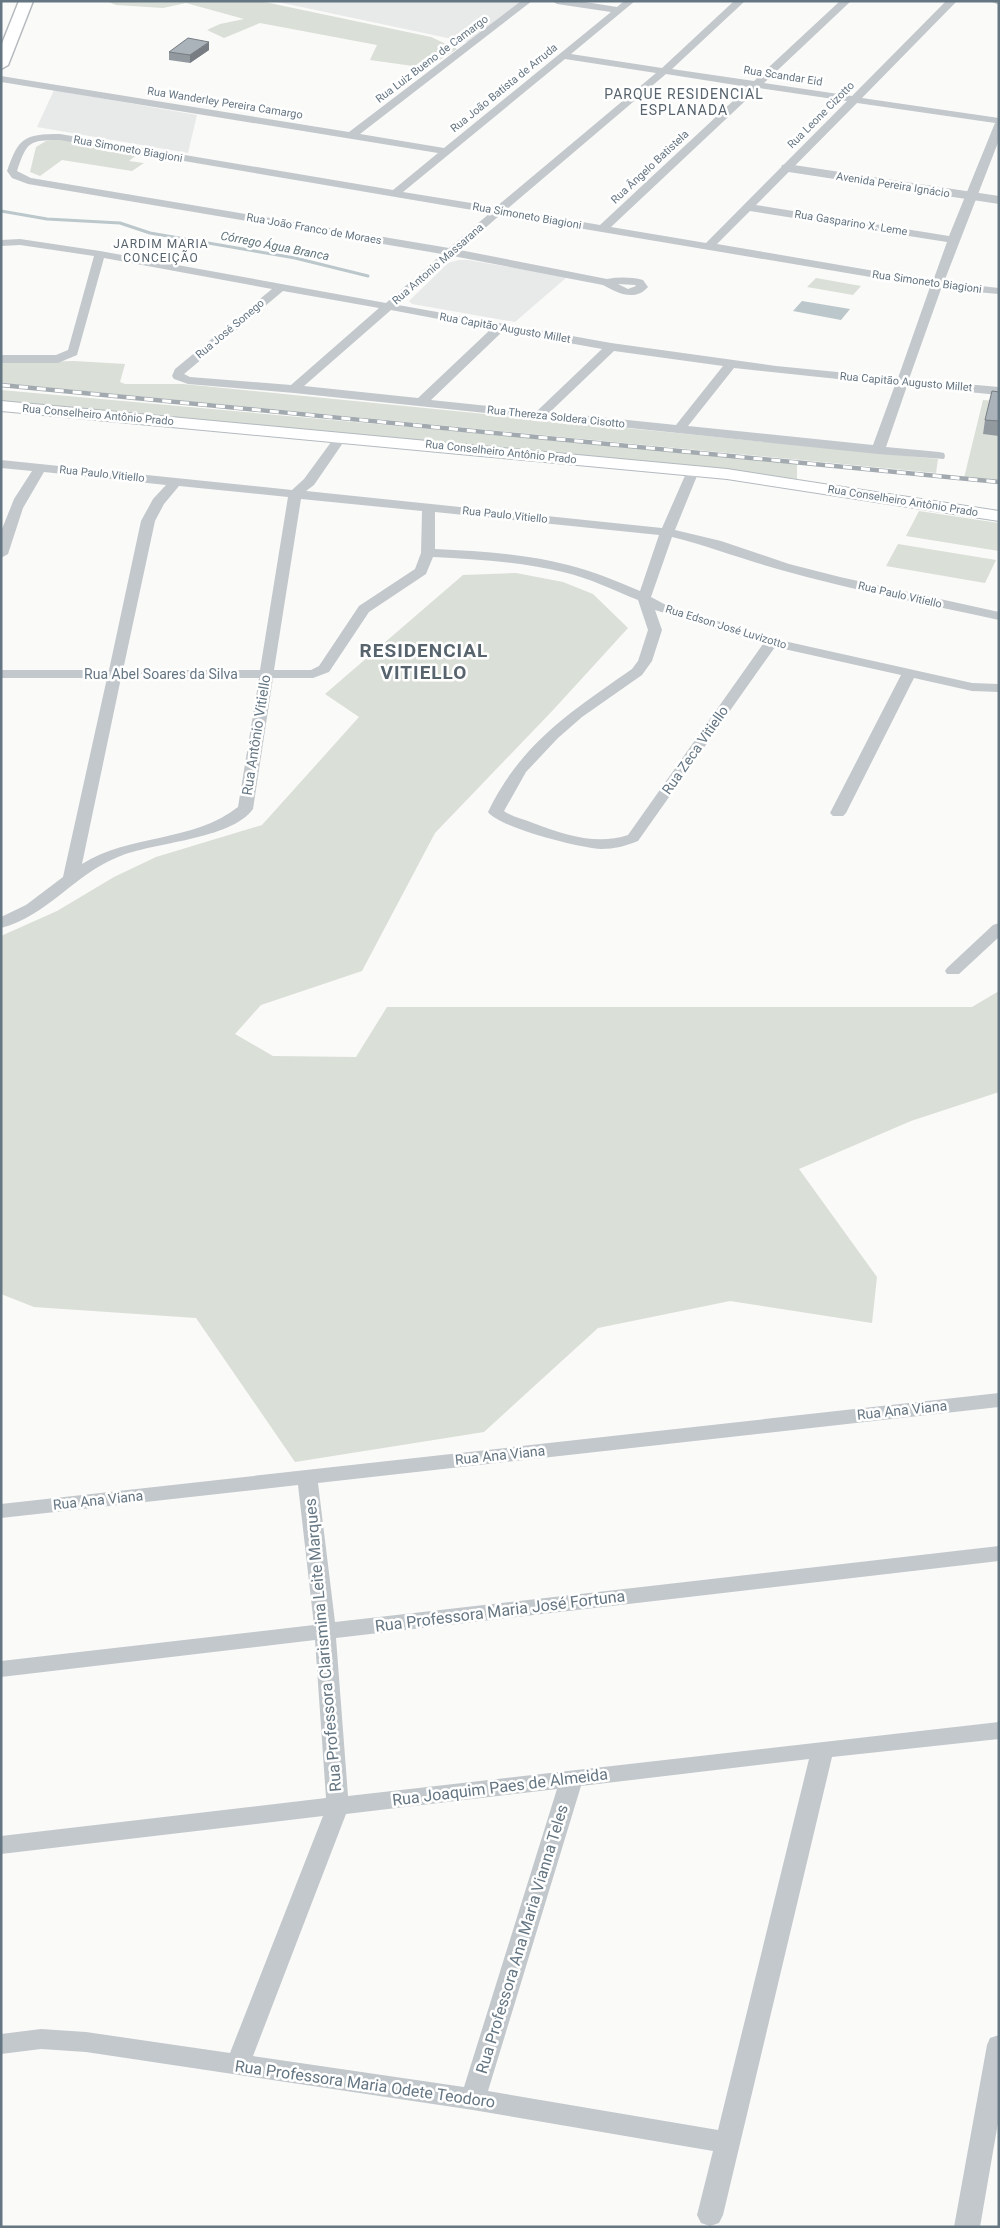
<svg xmlns="http://www.w3.org/2000/svg" width="1000" height="2228" font-family="Roboto,sans-serif">
<style>
.built{fill:#e8e9e9}
.green{fill:#dadfd7}
.water{fill:#bbc7cb}
.lines{fill:none;stroke-linecap:round;stroke-linejoin:round}
.stream{stroke:#bbc7cb;stroke-width:3}
.secondary-casing{stroke:#b3babf;stroke-width:2}
.primary-casing{stroke:#b5babe;stroke-width:3}
.minor{fill:#c3c8cc;fill-rule:evenodd}
.tertiary{fill:#c3c8cc;fill-rule:evenodd}
.secondary{fill:#fff;fill-rule:evenodd}
.primary{fill:#fff;fill-rule:evenodd}
.rail-casing{stroke:#a2aab0;stroke-width:4.5}
.rail{stroke:#fff;stroke-width:3;stroke-dasharray:9;stroke-linecap:butt}
.wall{fill:#929a9f}
.shaded-wall{fill:#777d82}
.building{fill:#aab3b9;stroke:#777d82}
.labels{text-anchor:middle;dominant-baseline:central;stroke-width:5;stroke-linejoin:round;paint-order:stroke}
.far-street-label{font-size:11px;fill:#657683;stroke:#fff}
.far-neighbourhood-label{font-size:12px;letter-spacing:1px;fill:#57646e;stroke:#fff}
.far-water-label{font-size:12px;font-style:italic;fill:#60757c;stroke:#fff}
.far-quarter-label{font-size:14px;letter-spacing:1px;fill:#57646e;stroke:#fff}
.street-label{font-size:14px;fill:#657683;stroke:#fff}
.near-street-label{font-size:16px;fill:#657683;stroke:#fff}
.district-label{font-size:19px;font-weight:bold;letter-spacing:1px;fill:#57646e;stroke:#fff}
</style>
<rect width="100%" height="100%" fill="#fafaf8"/>
<path class="built" d="M273,1H522L471,43Z
M54,90L197,115L188,153L37,127Z
M459,260H468L567,277L515,322L412,304L409,301L448,263Z"/>
<path class="green" d="M106,1H260L431,37L457,49L427,68L370,60L377,45L260,23L224,38L207,30L220,24L244,19L186,3L163,8L116,5Z
M59,139L139,153L129,161L144,163L132,171L62,160L40,176L30,172L36,147L46,141Z
M816,278L861,286L853,295L807,287Z
M74,361L125,364L120,382L125,384H183L938,459L936,473L1,383V363Z
M1,390L797,462V479L1,403Z
M983,400L999,401V482L964,478Z
M919,511L999,523V551L906,536Z
M898,544L996,560L985,583L886,566Z
M516,573L563,582L593,594L628,628L554,709L435,833L362,971L261,1005L235,1034L273,1056L356,1057L387,1007H972L999,991V1092L911,1121L799,1169L877,1277L872,1323L730,1301L598,1328L484,1432L295,1462L196,1318L34,1307L1,1294V936L57,911L114,877L156,857L262,825L359,717L325,694L463,575Z"/>
<path class="water" d="M802,301L850,309L841,320L793,311Z"/>
<g class="lines">
<path class="stream" d="M1,211L47,219L120,223L150,233L295,258L368,276"/>
<defs>
<path id="secondary" d="M1,401L727,469L999,511V521L727,479L1,411Z"/>
<path id="primary" d="M19,1H33L8,65L1,69V46Z"/>
</defs>
<use href="#secondary" class="secondary-casing"/>
<use href="#primary" class="primary-casing"/>
<path class="minor" d="M521,1H532L360,134L444,148L611,12L557,4L552,1H579L617,7L624,1H635L571,54L662,68L734,1H745L672,69L754,81L840,1H851L764,83L852,96L946,1H957L862,98L999,118V140L944,282L999,288V294L941,289L909,379L999,387V395L907,386L886,447L939,452L944,453L945,456L944,459L878,454L294,393L188,384L174,379L172,376L175,369L272,289L104,258L77,355L58,363H1V355H56L68,350L94,256L20,245L1,246V240L20,239L100,251L386,303L442,254L28,184L12,178L7,171C19,138 23,134 60,134L393,190L438,153L1,82V76L349,132ZM565,59L656,73L496,207L403,192ZM666,74L748,87L600,225L507,209ZM759,88L847,101L706,243L611,227ZM857,103L995,123L949,236L756,205ZM60,140L490,213L449,248L31,178L17,171C27,142 28,140 60,140ZM750,211L947,242L933,281L717,244ZM500,215L930,287L898,378L776,366L611,343L398,305L453,256L603,285C617,293 635,302 648,287L643,280C631,277 619,277 607,279L460,250ZM618,284L635,285L636,286L628,289ZM283,291L379,308L291,385L190,377L184,374ZM391,310L491,329L418,398L304,386ZM503,331L602,349L537,411L431,400ZM614,351L723,366L676,425L550,412ZM734,368L895,385L873,445L688,426Z
M341,433L347,437L314,485L306,491L662,528L687,471L693,467L698,468L699,471L675,530L721,541L789,564L840,577L999,612V620C926,604 852,590 781,570C744,560 709,546 672,537L651,597L666,605L775,639L972,683L999,684V692L972,691L914,678L846,813L843,816H833L830,813L901,675L775,647L638,841C626,846 614,849 601,849C580,848 500,828 488,812C521,743 572,711 632,669L638,661L648,630L638,600C613,590 589,578 563,572C520,562 476,559 433,557L426,574L369,612L329,672L313,678H273L253,809C231,840 152,842 118,857C75,874 47,916 1,928V917L26,905L63,877L107,678H1V670H109L141,521L153,499L166,485L44,472L23,508L8,554L1,558L2,529L14,499L32,471L1,468V460L292,490L304,479L337,434ZM179,486L288,497L260,670H123L155,521L164,504ZM301,499L422,511L421,553L415,569L359,606L319,666L311,670H274ZM435,512L659,535L640,591C616,581 593,571 568,565C525,554 479,551 435,549ZM655,610L763,644L628,835C596,846 563,834 533,823C523,819 512,817 504,811L526,772L558,738L582,717L642,675L652,661L662,630ZM121,678H259L238,807C194,842 130,834 82,864Z
M999,923V937L959,974H947L945,971L947,968L993,925Z
M999,1393V1407L318,1483L335,1622L999,1546V1561L336,1638L348,1796L999,1722V1739L832,1757L723,2215L719,2223L710,2226L701,2223L697,2215L713,2151L473,2110L86,2052L41,2049L1,2054V2034L41,2029L86,2032L230,2053L323,1816L1,1854V1836L326,1798L315,1640L1,1677V1661L314,1625L298,1485L1,1518V1504ZM809,1759L718,2130L488,2091L581,1786ZM557,1789L464,2087L253,2056L346,1814Z
M999,2035V2117L980,2227H954L987,2045L990,2038Z"/>
<path class="tertiary" d="M990,1H999V5Z
M787,164L999,196V204L782,171L781,168L782,165Z"/>
<use href="#secondary" class="secondary"/>
<use href="#primary" class="primary"/>
<defs>
<path id="rail" d="M1,385L999,482"/>
</defs>
<use href="#rail" class="rail-casing"/>
<use href="#rail" class="rail"/>
</g>
<path class="wall" d="M209,50L190,63L169,60V52Z
M999,392V436L983,434L985,420Z"/>
<path class="shaded-wall" d="M209,42V50L190,63V55Z"/>
<path class="building" d="M188,38L209,42L190,55L169,52Z
M992,391L999,392V421L985,420Z"/>
<g class="labels">
<g class="far-street-label">
<text transform="translate(432 59) rotate(-37)">Rua Luiz Bueno de Camargo</text>
<text transform="translate(783 76) rotate(9)">Rua Scandar Eid</text>
<text transform="translate(504 88) rotate(-39)">Rua João Batista de Arruda</text>
<text transform="translate(225 103) rotate(9)">Rua Wanderley Pereira Camargo</text>
<text transform="translate(821 115) rotate(-45)">Rua Leone Cizotto</text>
<text transform="translate(128 149) rotate(10)">Rua Simoneto Biagioni</text>
<text transform="translate(650 167) rotate(-43)">Rua Ângelo Batistela</text>
<text transform="translate(893 185) rotate(9)">Avenida Pereira Ignácio</text>
<text transform="translate(527 216) rotate(10)">Rua Simoneto Biagioni</text>
<text transform="translate(851 223) rotate(9)">Rua Gasparino X. Leme</text>
<text transform="translate(314 229) rotate(10)">Rua João Franco de Moraes</text>
<text transform="translate(438 264) rotate(-41)">Rua Antonio Massarana</text>
<text transform="translate(927 282) rotate(8)">Rua Simoneto Biagioni</text>
<text transform="translate(505 328) rotate(10)">Rua Capitão Augusto Millet</text>
<text transform="translate(230 329) rotate(-40)">Rua José Sonego</text>
<text transform="translate(906 382) rotate(5)">Rua Capitão Augusto Millet</text>
<text transform="translate(98 415) rotate(5)">Rua Conselheiro Antônio Prado</text>
<text transform="translate(556 417) rotate(6)">Rua Thereza Soldera Cisotto</text>
<text transform="translate(501 452) rotate(6)">Rua Conselheiro Antônio Prado</text>
<text transform="translate(102 474) rotate(6)">Rua Paulo Vitiello</text>
<text transform="translate(903 501) rotate(9)">Rua Conselheiro Antônio Prado</text>
<text transform="translate(505 515) rotate(6)">Rua Paulo Vitiello</text>
<text transform="translate(900 595) rotate(13)">Rua Paulo Vitiello</text>
<text transform="translate(726 627) rotate(17)">Rua Edson José Luvizotto</text>
</g>
<g class="far-neighbourhood-label">
<text x="161" y="244">JARDIM MARIA<tspan x="161" dy="14">CONCEIÇÃO</tspan></text>
</g>
<g class="far-water-label">
<text transform="translate(275 246) rotate(11)">Córrego Água Branca</text>
</g>
<g class="far-quarter-label">
<text x="684" y="94">PARQUE RESIDENCIAL<tspan x="684" dy="16">ESPLANADA</tspan></text>
</g>
<g class="street-label">
<text x="161" y="674">Rua Abel Soares da Silva</text>
<text transform="translate(256 735) rotate(-81)">Rua Antônio Vitiello</text>
<text transform="translate(695 750) rotate(-55)">Rua Zeca Vitiello</text>
<text transform="translate(902 1410) rotate(-6)">Rua Ana Viana</text>
<text transform="translate(500 1455) rotate(-6)">Rua Ana Viana</text>
<text transform="translate(98 1500) rotate(-6)">Rua Ana Viana</text>
</g>
<g class="near-street-label">
<text transform="translate(500 1611) rotate(-7)">Rua Professora Maria José Fortuna</text>
<text transform="translate(323 1645) rotate(-95)">Rua Professora Clarismina Leite Marques</text>
<text transform="translate(500 1787) rotate(-7)">Rua Joaquim Paes de Almeida</text>
<text transform="translate(522 1939) rotate(-73)">Rua Professora Ana Maria Vianna Teles</text>
<text transform="translate(365 2084) rotate(8)">Rua Professora Maria Odete Teodoro</text>
</g>
<g class="district-label">
<text x="424" y="650">RESIDENCIAL<tspan x="424" dy="22">VITIELLO</tspan></text>
</g>
</g>
<rect width="1000" height="2228" fill="none" stroke="#657683" stroke-width="5"/>
</svg>
